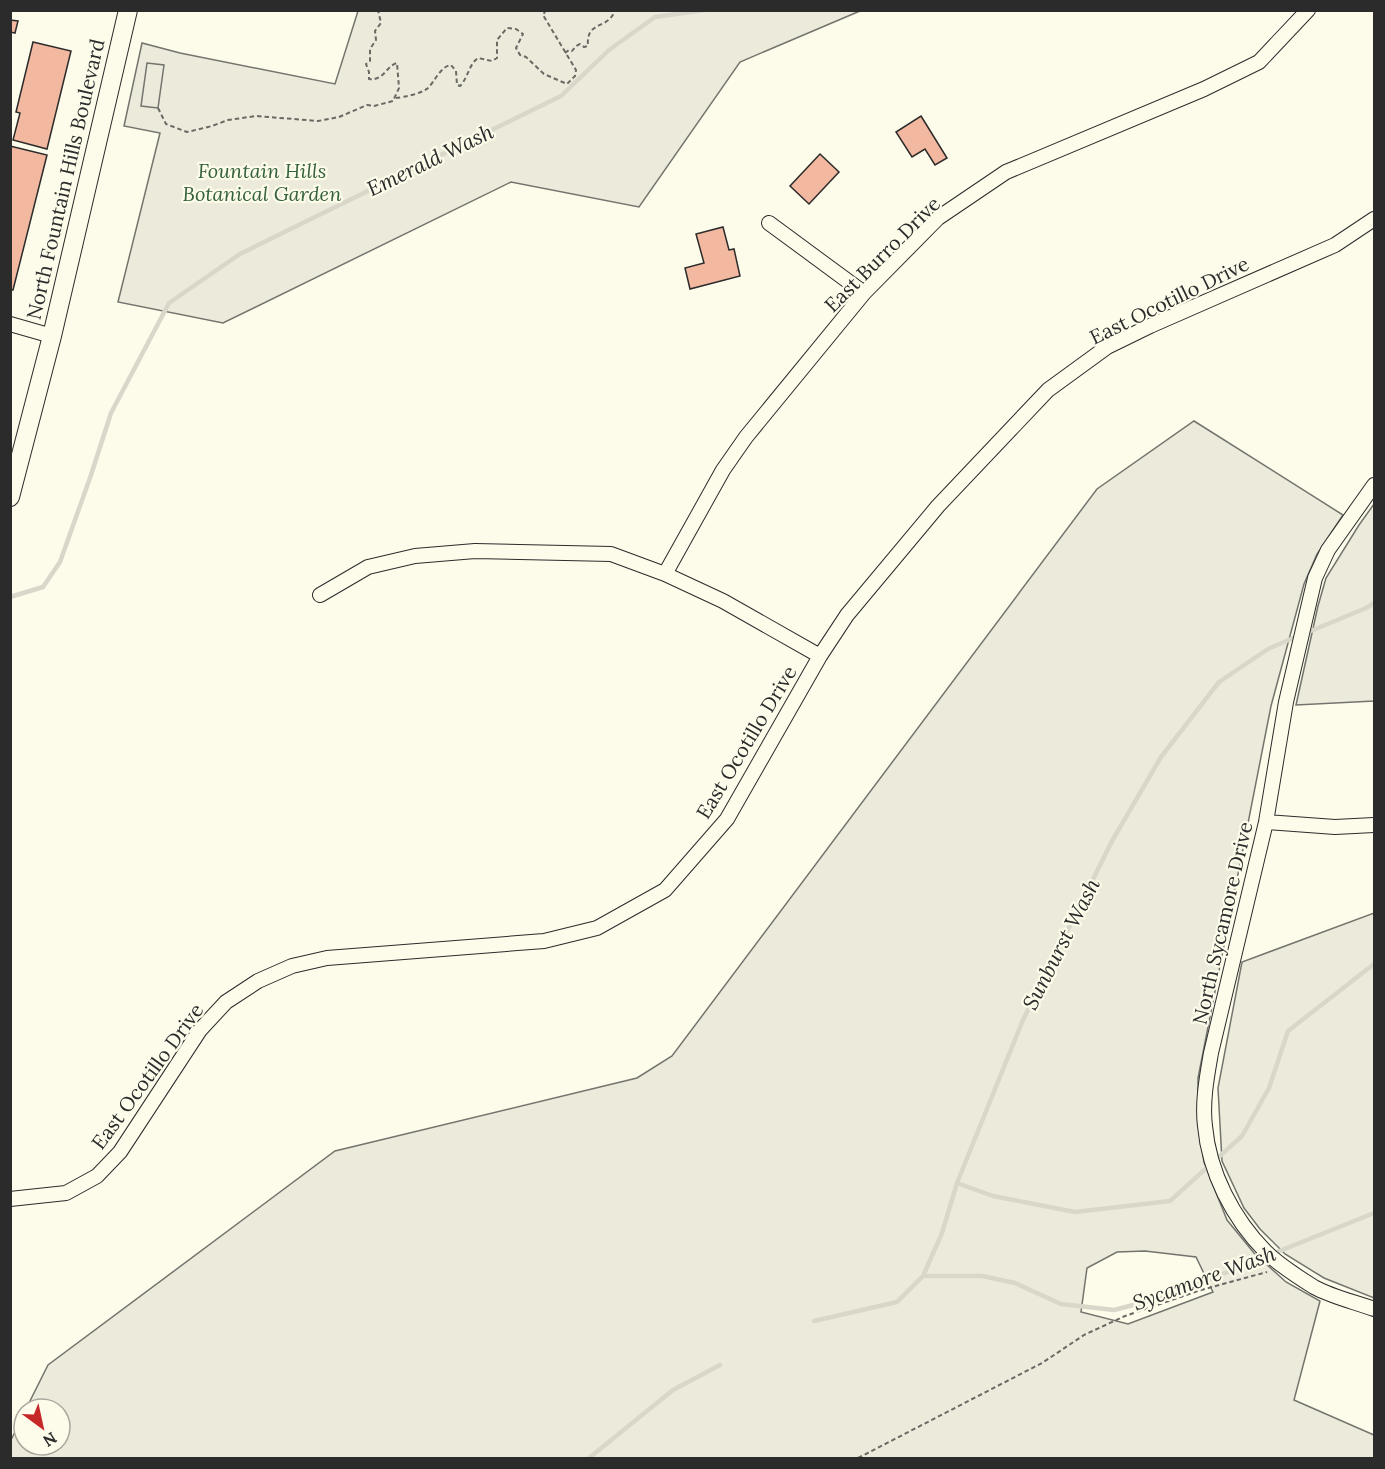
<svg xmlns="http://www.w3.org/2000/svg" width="1385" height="1469" font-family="Lora,serif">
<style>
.green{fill:#ecebdb;stroke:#74746e;stroke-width:1.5;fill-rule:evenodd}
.parking{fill:#eceadb;stroke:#74746e;stroke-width:1.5}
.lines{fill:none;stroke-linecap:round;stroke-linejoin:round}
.stream{stroke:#d8d7c9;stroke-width:4.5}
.building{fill:#f2b8a0;stroke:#2b2b2b;stroke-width:1.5}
.minor-casing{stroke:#2b2b2b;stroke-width:16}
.secondary-casing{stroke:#2b2b2b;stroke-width:20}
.path{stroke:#6a6964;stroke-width:2;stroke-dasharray:4.5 3;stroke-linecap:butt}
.minor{stroke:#fdfbea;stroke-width:14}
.secondary{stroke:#fdfbea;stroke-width:18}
.labels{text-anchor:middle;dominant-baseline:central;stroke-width:4.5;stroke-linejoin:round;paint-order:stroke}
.park-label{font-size:20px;font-style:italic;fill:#34623c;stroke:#fdfbea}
.street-label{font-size:20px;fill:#2b2b2b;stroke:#fdfbea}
.water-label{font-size:21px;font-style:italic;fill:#2b2b2b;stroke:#fdfbea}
</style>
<rect width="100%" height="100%" fill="#fdfbea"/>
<path class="green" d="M358,11H860L740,62L639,207L511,182L223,323L118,302L160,133L124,126L142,43L180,53L335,84Z
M1194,421L1343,515L1317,554L1304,584L1271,706L1198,1078V1119L1204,1162L1227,1220L1254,1253L1286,1282L1320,1301L1294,1400L1374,1435V1458H11L10,1442L24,1414V1445H60V1409H26L48,1365L335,1151L637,1078L672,1056L1097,489ZM1145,1251L1196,1257L1213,1292L1128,1324L1081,1312L1087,1268L1117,1252Z
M1374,504V701L1296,705L1318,606L1326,578L1359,525Z
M1374,913V1298L1324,1278L1285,1254L1260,1229L1244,1208L1222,1161L1218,1088L1242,962Z"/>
<path class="parking" d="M147,63L164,65L158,108L141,106Z"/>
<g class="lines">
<path class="stream" d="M10,597L43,587L60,562L91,475L111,413L169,303L240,254L561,96L609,50L655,17L705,10
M1306,633L1366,608L1374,603
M957,1183L993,1196L1075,1212L1170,1201L1242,1136L1269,1088L1288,1031L1374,964
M923,1276H982L1015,1283L1061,1304L1114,1310L1168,1296L1374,1213
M814,1321L897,1302L923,1276L942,1233L957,1183L1023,1020L1112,841L1161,757L1219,682L1268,649L1298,636
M589,1458L673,1390L720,1365"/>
</g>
<path class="building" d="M10,20L18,21L15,33L10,32Z
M33,42L71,51L47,149L13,140L20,113L16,112Z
M921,116L947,158L935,165L925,149L912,157L896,132Z
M10,146L47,155L13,290H10Z
M820,154L839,172L809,204L790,186Z
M723,227L729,250L734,249L740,276L690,289L685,268L704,263L696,234Z"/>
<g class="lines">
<defs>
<path id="minor" d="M769,223L864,293
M10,324L52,336
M1374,485L1328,550L1315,578L1286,702L1266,822L1211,1053C1207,1076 1202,1102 1205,1126C1209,1172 1233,1219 1266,1252C1279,1265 1298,1277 1314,1287C1332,1297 1355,1302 1374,1309
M665,574L723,470L746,437L864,293L938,218L1006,172L1204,89L1259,62L1308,10
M320,595L368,567L415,556L475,551L611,554L665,574L723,601L820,656
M1266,822L1335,827L1374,825
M10,1199L66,1193L97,1176L120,1152L200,1030L226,1002L258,981L292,966L327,958L544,941L597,928L665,890L727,819L820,656L847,615L938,506L1048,390L1107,347L1150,326L1335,245L1374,219"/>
<path id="secondary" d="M10,497L52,336L128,10"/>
</defs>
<use href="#minor" class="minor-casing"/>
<use href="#secondary" class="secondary-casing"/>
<path class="path" d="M565,53L569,50L572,51L576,46L580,44L584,47L588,46C586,21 605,30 614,13L613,10
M396,98C404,97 421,94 428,88C435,81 441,66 451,65L456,71L457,85L460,86C468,78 469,64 478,58L492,61L497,58V40L507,28L516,29L523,34L516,48L520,55L526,57L544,74L567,84L575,76L576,70L543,15L546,10
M158,108L166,124L187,132L212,126L228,120L256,116L318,121L339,117L367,105L374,106L393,101L399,88L397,63C386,66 384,81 369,79V72L366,64L370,61V49L376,40L375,31L381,23L378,10
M858,1458L1042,1363L1084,1335L1125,1316L1201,1290L1267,1272"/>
<use href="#minor" class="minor"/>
<use href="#secondary" class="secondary"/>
</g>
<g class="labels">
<g class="park-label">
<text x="262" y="170">Fountain Hills<tspan x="262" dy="23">Botanical Garden</tspan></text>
</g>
<g class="street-label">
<text transform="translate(65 179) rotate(-77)">North Fountain Hills Boulevard</text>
<text transform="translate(882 254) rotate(-45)">East Burro Drive</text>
<text transform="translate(1169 300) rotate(-26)">East Ocotillo Drive</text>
<text transform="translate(746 742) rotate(-59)">East Ocotillo Drive</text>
<text transform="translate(1222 923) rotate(-77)">North Sycamore Drive</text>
<text transform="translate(147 1076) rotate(-54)">East Ocotillo Drive</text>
</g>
<g class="water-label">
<text transform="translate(430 160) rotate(-26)">Emerald Wash</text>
<text transform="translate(1061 944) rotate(-63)">Sunburst Wash</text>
<text transform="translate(1204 1278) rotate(-20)">Sycamore Wash</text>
</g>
</g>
<rect width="1385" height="1469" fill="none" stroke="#2b2b2b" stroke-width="24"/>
<g transform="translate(42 1427) rotate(147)"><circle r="28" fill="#fdfbea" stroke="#a9a89e" stroke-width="1.5"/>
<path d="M0-4.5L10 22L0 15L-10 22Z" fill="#c62828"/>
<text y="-9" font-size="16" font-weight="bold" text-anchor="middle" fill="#2b2b2b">N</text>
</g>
</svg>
